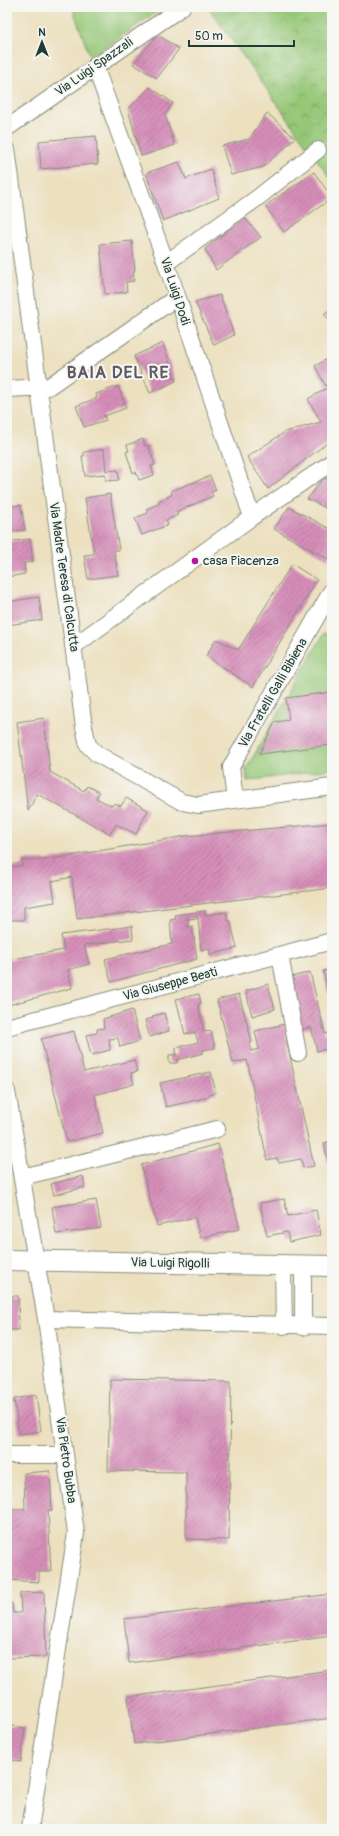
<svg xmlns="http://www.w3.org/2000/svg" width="339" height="1836" font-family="Pangolin,sans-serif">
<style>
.grass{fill:#95c777;stroke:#5a8256}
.park{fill:url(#park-crowns);stroke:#5a8256}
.building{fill:url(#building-hatch)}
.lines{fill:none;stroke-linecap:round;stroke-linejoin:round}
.minor-casing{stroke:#868e7a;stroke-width:18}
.major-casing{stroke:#868e7a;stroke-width:22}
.minor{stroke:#fff;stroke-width:16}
.major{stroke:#fff;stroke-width:20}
.poi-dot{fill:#b5179e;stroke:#f6f6f2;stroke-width:1.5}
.labels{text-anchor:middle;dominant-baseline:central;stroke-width:4;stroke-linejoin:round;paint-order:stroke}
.street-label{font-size:13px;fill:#1f3d34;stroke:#f6f6f2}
.poi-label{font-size:13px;fill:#1f3d34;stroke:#f6f6f2;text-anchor:start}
.district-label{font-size:17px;font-weight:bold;letter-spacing:1px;fill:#5f5963;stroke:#f6f6f2}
</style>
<defs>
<pattern id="park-crowns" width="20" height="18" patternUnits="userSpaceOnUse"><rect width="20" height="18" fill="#95c777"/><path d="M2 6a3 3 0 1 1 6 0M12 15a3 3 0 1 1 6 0" fill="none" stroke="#79a362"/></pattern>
<pattern id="building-hatch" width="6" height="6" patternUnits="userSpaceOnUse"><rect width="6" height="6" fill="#d68eb9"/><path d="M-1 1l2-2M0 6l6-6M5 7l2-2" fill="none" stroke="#ad7597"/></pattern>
</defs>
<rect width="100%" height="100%" fill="#f6f6f2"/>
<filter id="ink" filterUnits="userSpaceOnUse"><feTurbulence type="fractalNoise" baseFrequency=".025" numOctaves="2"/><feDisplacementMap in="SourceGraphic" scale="8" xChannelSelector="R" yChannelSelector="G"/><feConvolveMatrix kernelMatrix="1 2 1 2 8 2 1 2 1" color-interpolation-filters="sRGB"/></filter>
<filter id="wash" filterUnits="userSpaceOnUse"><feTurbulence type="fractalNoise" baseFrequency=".012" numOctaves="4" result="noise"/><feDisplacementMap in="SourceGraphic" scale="16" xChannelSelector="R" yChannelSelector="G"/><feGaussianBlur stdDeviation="0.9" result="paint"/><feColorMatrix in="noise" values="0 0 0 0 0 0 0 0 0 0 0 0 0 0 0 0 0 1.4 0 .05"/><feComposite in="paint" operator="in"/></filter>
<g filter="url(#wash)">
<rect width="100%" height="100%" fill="#ece0bf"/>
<path class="grass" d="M72,7H164L90,57Z
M324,633L332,638V769L247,781L246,769Z"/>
<path class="park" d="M208,7H332V181Z"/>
<g id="blocks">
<path class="building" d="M158,35L179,49L157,78L133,64Z
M150,87L173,103L165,115L175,145L141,156L128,109Z
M267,113L295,138L263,167L231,175L222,146L249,139Z
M96,136L98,164L41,169L39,141Z
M179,162L186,179L211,169L219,198L163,221L146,173Z
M314,172L332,198L284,232L265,206Z
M244,217L261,237L216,270L205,249Z
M132,241L135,271H133L134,281L126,282L127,292L105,294L100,244Z
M220,295L234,335L214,345L195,302Z
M332,309V323L324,314Z
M163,343L176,381L150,393L134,356Z
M332,356V439L268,489L247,457L285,432L321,422L308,399L327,388L315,366Z
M118,386L126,408L104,416L106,420L84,427L76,406L97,398L96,394Z
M143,439L145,446L148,445L155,465L151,466L154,475L139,480L136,472L133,473L126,452L129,451L127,445Z
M104,449L106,471L118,470L119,480L106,481L105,474L85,476L82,456H84V452Z
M210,476L216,490L211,492L213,496L176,512L178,515L166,520L168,525L142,535L135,518L148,513L146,509L159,504L158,501L172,495L171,491Z
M324,478L332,480V511L307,499Z
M110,494L119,550H114L118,575L88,579L84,555L94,554L85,498Z
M21,505L25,530L7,532V507Z
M289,507L332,530V551L328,559L274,529Z
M30,539L33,562L24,563L25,574L7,577V542Z
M292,564L317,580L253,687L206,656L216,639L238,650Z
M39,597L42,620L7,625V602Z
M332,692V745L259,754L275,722L289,720L286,698Z
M44,718L50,772L84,791L87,786L99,792L96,798L112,806L114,803L121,806L126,798L148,810L136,834L116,824L110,834L37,794L28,811L17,722Z
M332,823V888L77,919L72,877L52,881L55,902L24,907V920H7V867L22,866V860H46L186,836Z
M205,911V915L226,912L228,921L230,920L237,948L210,955L209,948L201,950L198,918L188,919V927L192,926L197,959L111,982L105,959L172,944L170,920L176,919L175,915Z
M132,926L133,939L84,945L89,964L68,970L72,988L8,1005L7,960L64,950L61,935Z
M332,969V992L328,993L323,971Z
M310,972L325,1034L332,1032V1048L317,1051L311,1027L300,1030L288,978Z
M268,984L275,1009L252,1016L246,991Z
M199,994L201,1003L198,1004L204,1032L211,1031L215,1048L203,1050V1053L177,1060V1063H169V1055H176V1048L198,1042L195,1032L185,1034L176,999Z
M239,994L252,1042L250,1043L251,1051L259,1049L255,1031L285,1024L287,1043L314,1166L303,1168L301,1159L279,1163L277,1158L267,1160L247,1060L233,1063L217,1000Z
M132,1010L140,1041L120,1047L118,1038L109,1039L110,1050L91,1055L86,1035L97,1033V1029L104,1028L103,1019Z
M164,1013L169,1031L150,1037L145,1020L153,1018V1016Z
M74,1031L84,1072L134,1060L137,1072L131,1073L134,1084L95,1095L103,1133L67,1142L41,1039Z
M211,1072L216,1093L209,1095V1097L166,1107L160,1083Z
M332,1141V1177H331L324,1143Z
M218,1144L240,1229L200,1238L195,1217L157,1226L141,1165Z
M83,1176L85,1187L54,1195L51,1184Z
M284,1199L288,1216L316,1210L321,1235L289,1242L287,1232L267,1236L260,1203Z
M96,1200L101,1228L56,1234L52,1207Z
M7,1296H18L19,1330H7Z
M110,1379L231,1381L229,1540L186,1539V1472L108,1471Z
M36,1395L41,1431L19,1434L14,1399Z
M50,1471L52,1510H48L51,1572H39V1582L7,1580V1509H25L24,1473Z
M44,1592L46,1657L7,1658V1603H12L13,1613H21L20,1593Z
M332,1594V1636L129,1663L124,1619Z
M332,1670V1718L134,1744L128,1697Z
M7,1725L25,1728L21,1762L7,1759Z"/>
</g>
</g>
<g filter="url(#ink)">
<use href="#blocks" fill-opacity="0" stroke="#868e7a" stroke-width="1"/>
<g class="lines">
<defs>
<path id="minor" d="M95,66L166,263L252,517
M7,128L182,7
M7,149L84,727L88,745L97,754L182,802L198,805L332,787
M166,263L256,199L318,150
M7,389L48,387L177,297
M74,646L252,517L332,462
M235,800L231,767L332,590
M280,955L298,1053
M7,1027L332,941
M7,1091L46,1319L76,1533L30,1829
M22,1177L217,1129
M283,1266L284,1326
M303,1266V1327
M46,1319L332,1326
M7,1455H65"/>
<path id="major" d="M7,1260L332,1266"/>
</defs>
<use href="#minor" class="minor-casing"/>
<use href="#major" class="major-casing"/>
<use href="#minor" class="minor"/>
<use href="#major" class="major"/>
</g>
</g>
<circle class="poi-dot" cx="195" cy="561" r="4"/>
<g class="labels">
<g class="street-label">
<text transform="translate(94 67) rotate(-35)">Via Luigi Spazzali</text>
<text transform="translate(175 291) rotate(72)">Via Luigi Dodi</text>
<text transform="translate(64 577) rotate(82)">Via Madre Teresa di Calcutta</text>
<text transform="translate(273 693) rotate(-60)">Via Fratelli Galli Bibiena</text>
<text transform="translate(170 984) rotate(-15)">Via Giuseppe Beati</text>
<text transform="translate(170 1263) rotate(1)">Via Luigi Rigolli</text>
<text transform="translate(66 1460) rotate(82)">Via Pietro Bubba</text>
</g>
<g class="poi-label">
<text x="203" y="561">casa Piacenza</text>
</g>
<g class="district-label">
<text x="118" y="372">BAIA DEL RE</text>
</g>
</g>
<rect width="339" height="1836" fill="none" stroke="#f6f6f2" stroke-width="24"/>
<g transform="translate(42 42)" stroke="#f6f6f2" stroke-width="3" paint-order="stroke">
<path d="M0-3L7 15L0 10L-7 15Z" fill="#1f3d34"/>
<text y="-6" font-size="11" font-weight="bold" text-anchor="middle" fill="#1f3d34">N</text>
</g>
<path d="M189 40v6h105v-6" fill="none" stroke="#1f3d34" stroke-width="2"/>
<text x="195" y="40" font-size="12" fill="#1f3d34" stroke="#f6f6f2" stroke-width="3" paint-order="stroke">50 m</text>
</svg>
